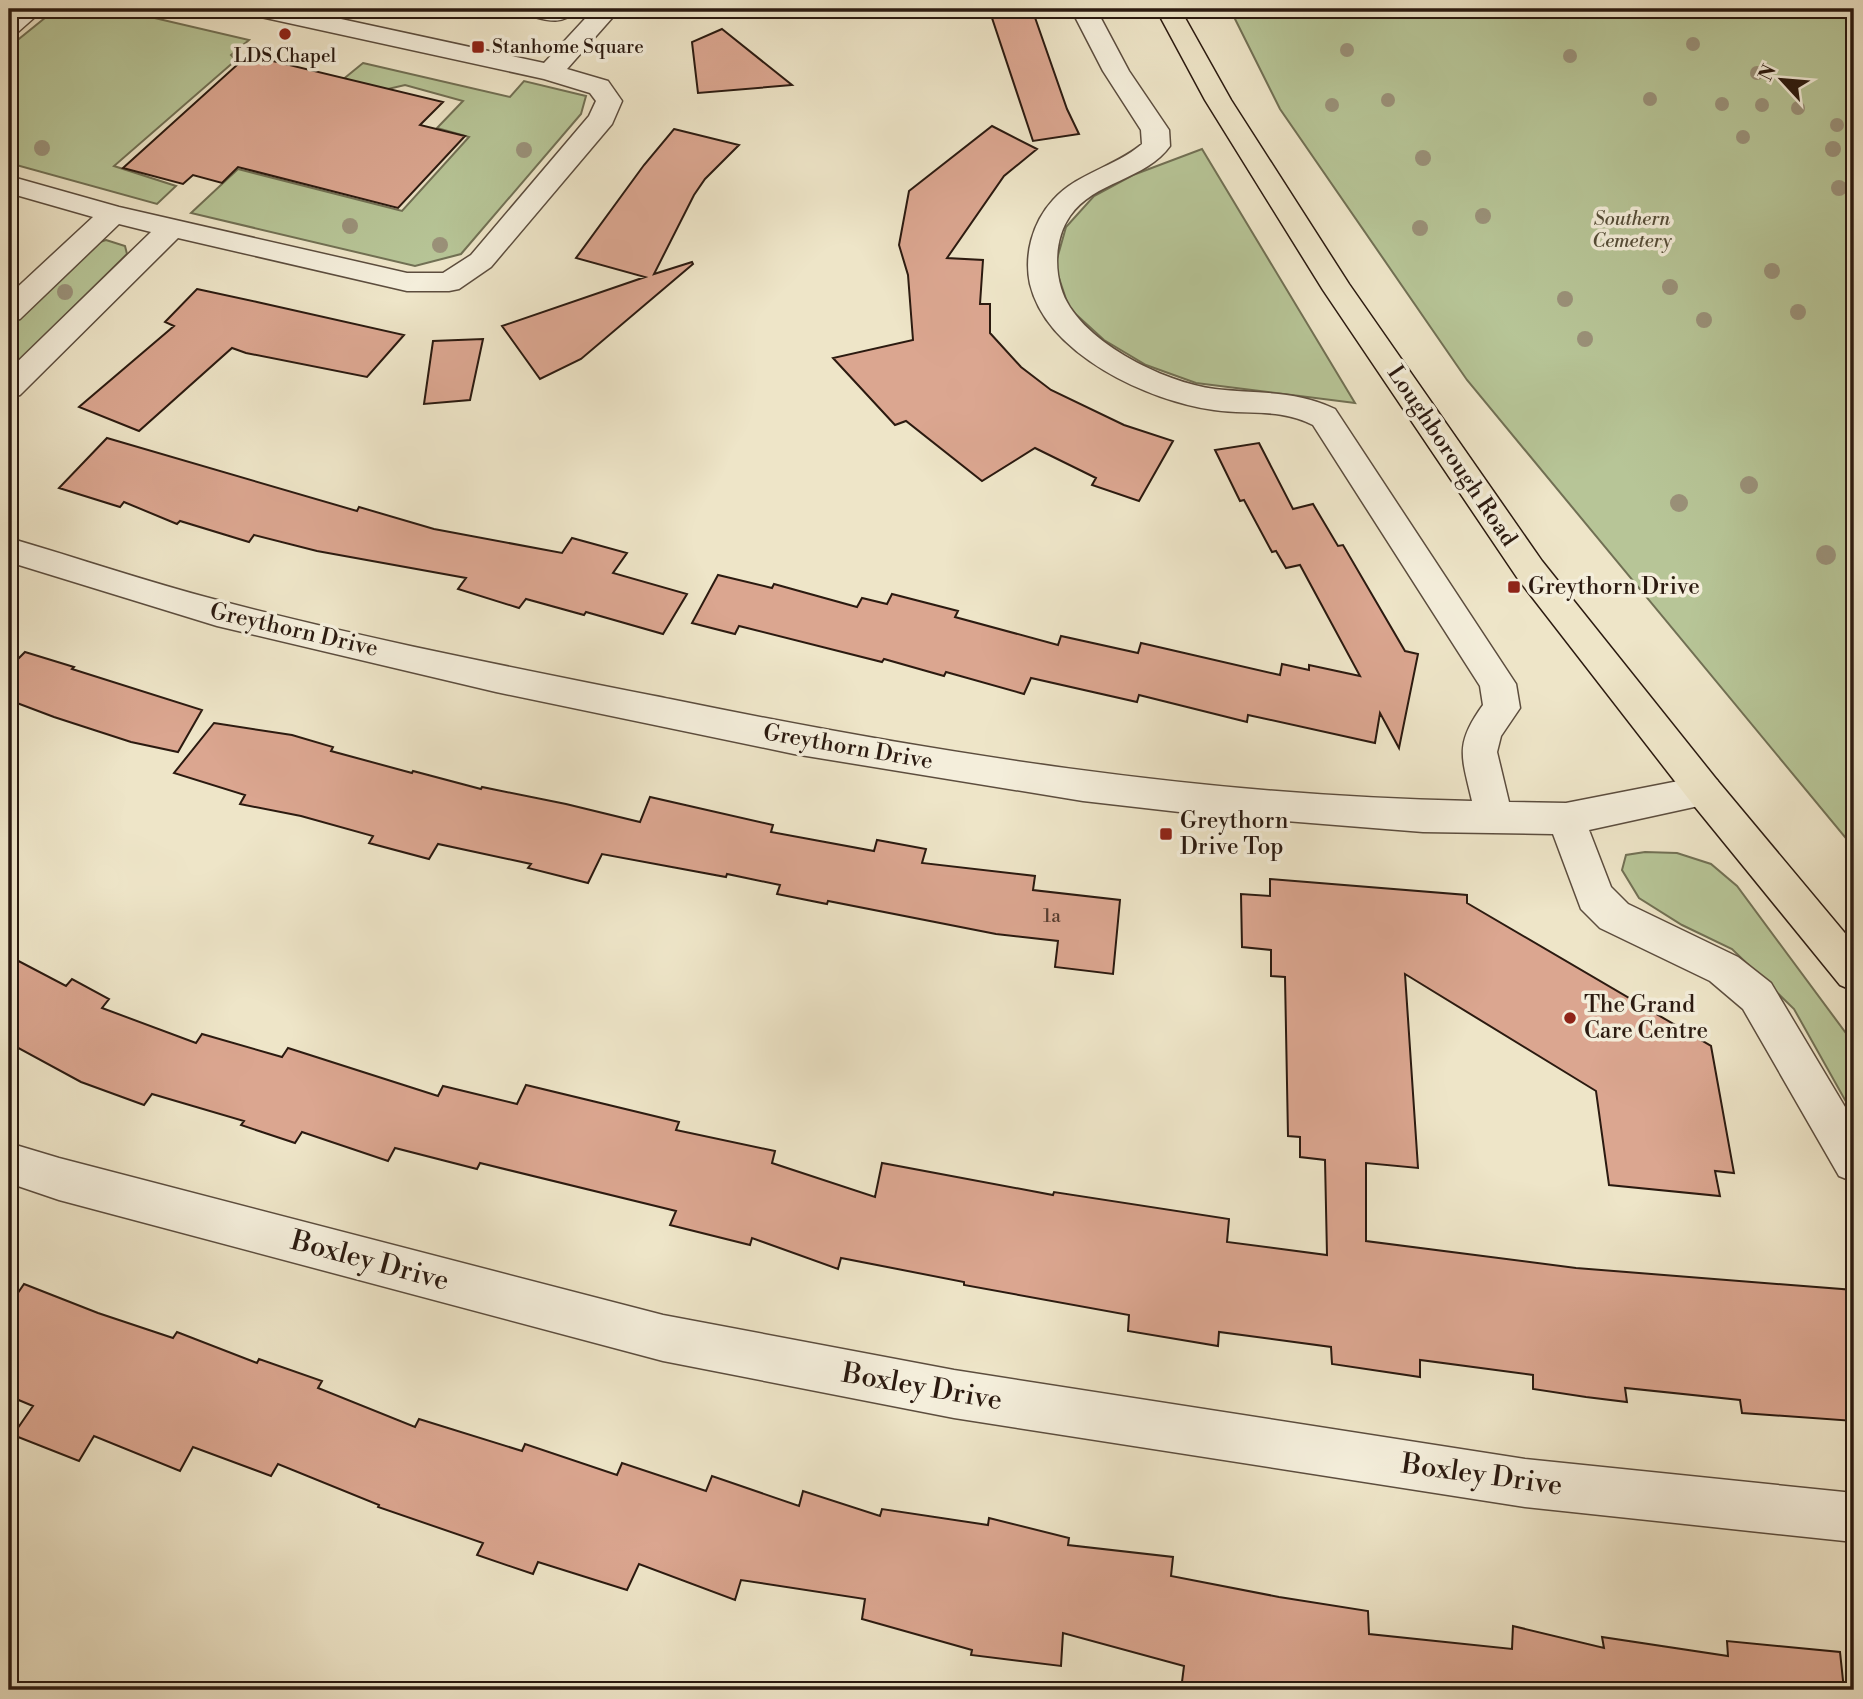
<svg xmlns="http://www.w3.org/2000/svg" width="1863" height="1699" font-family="'Libre Bodoni',serif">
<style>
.green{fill:#b7c597;stroke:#717054;stroke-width:2}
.building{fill:#dba690;stroke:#2b1a10;stroke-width:2}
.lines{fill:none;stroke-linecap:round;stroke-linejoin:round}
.minor-casing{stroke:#5c4d3e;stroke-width:3}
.major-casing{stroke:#2b1a10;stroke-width:3}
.minor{fill:#f4eedb;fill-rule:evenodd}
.major{fill:#eee5c8;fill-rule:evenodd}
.tree{fill:#9a9179}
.poi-dot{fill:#8f2418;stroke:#f4eedb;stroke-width:2.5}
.labels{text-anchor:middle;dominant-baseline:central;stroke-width:7;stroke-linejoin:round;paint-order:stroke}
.far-poi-label{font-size:19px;fill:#2b1a10;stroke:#f4eedb;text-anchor:start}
.far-park-label{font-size:19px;font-style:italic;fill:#554d38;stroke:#f4eedb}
.number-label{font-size:19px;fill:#573d30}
.street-label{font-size:23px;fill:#2b1a10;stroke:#f4eedb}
.poi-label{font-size:23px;fill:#2b1a10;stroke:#f4eedb;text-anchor:start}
.near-street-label{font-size:28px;fill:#2b1a10;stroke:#f4eedb}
</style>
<rect width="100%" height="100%" fill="#eee5c8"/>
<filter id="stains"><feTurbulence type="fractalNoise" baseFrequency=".00286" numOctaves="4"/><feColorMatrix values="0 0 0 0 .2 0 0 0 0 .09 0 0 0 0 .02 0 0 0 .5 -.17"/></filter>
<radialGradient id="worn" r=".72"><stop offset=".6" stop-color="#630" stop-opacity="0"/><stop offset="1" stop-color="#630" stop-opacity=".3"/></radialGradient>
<path class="green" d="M56,9H116L249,40L231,55L236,60L114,166L176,186L157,204L9,163V47Z
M1230,9H1854V848L1467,380L1280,109Z
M363,63L510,97L524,81L586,96L581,114L461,254L415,266L191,213L238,169L402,211L469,137L437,128L463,101L405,85L358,96L330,90Z
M1202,149L1355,403L1196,383L1146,365L1104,340L1069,308L1055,266L1066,227L1094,196L1133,175Z
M106,240L125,246L127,254L9,371V323L91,245Z
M1645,852L1677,853L1711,864L1737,886L1854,1044V1116L1794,1009L1732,949L1682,925L1639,898L1622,870L1626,855Z"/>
<path class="building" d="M989,9H1032L1067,109L1079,134L1033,141Z
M722,29L792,85L698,93L692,42Z
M248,55L443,102L420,125L465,136L398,208L238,167L222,183L193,175L183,184L123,168Z
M992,126L1037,149L1004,176L947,258L983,260L980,304H990V333L1021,367L1051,390L1124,425L1173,441L1139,501L1092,485L1096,478L1035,448L982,481L906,421L895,425L833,358L913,340L908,275L899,245L909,191Z
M674,129L739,145L705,179L694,195L654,274L692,262L693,264L581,359L540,379L502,326L645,277L576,258L644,165Z
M197,289L257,302L404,335L367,377L246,353L232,348L139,431L79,407L174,326L165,322Z
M483,339L470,400L424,404L433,341Z
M107,438L357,511L359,507L434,529L562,553L572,538L627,553L613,573L687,594L663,634L586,612L584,615L526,599L519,608L458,589L466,578L317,551L254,535L249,542L180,521L177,524L124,502L120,507L59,488Z
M1259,443L1293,509L1313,504L1338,546L1343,545L1405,651L1418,654L1399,748L1380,713L1375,743L1248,715L1247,722L1139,695L1137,702L1031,678L1024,694L946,672L944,676L884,659L882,662L739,626L735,634L692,623L718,575L772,588L774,584L857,607L862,598L887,604L892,594L958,611L955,617L1058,645L1061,636L1138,653L1141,643L1280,675L1282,664L1309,670V665L1360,676L1300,565L1286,568L1276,551L1272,552L1244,500L1240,501L1215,450Z
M25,652L74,667L72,669L202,710L178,752L131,742L54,717L9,700V668Z
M214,723L292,735L333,747L331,751L412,773L413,771L481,789L482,787L566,804L640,822L650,797L773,825L771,832L874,851L877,840L926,849L922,863L1035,876L1033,890L1120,900L1113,974L1055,967L1058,941L996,934L828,901L827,904L777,894L780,885L727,874L726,877L602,854L588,883L528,868L531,864L438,844L429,859L369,843L373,836L301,816L240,804L245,795L174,773Z
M1270,879L1467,895V903L1711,1046L1734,1173L1715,1171L1720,1196L1609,1185L1596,1091L1405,974L1418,1168L1366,1163V1241L1576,1268L1854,1290V1421L1742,1413L1740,1400L1625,1388L1627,1402L1586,1397L1533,1389V1375L1420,1360V1377L1332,1364L1331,1347L1219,1332L1218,1346L1128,1331L1129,1315L964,1285V1282L841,1258L838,1269L752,1238L750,1245L670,1225L676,1211L480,1163L477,1169L395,1148L388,1161L302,1132L295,1143L241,1125L244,1121L152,1094L144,1105L81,1082L9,1043V956L66,986L72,979L109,999L102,1008L196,1043L202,1034L282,1057L288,1048L438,1096L443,1086L517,1104L526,1085L679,1122L676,1130L775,1151L772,1163L875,1197L882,1163L1053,1195L1054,1192L1229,1219L1227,1242L1327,1255L1325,1160L1300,1157V1137L1288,1136L1285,977L1271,976V950L1242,947L1241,894L1270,896Z
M24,1284L98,1313L173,1338L177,1332L257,1363L259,1359L322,1381L318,1388L415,1427L419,1419L522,1451L525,1444L617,1475L622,1463L706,1491L712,1476L799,1506L803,1491L880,1516L882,1509L988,1525L989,1518L1069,1538L1068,1545L1173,1557L1171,1576L1279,1597L1368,1611L1369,1634L1512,1649L1513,1626L1604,1648L1602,1637L1728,1656L1727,1641L1840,1652L1844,1690H1224L1182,1682L1184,1666L1063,1633L1061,1666L971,1655L972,1650L862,1619L865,1599L741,1580L735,1600L639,1564L627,1590L538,1562L533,1574L477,1555L483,1543L378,1507L379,1505L278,1464L271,1476L193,1447L180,1471L94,1436L79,1461L13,1435L33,1406L9,1396V1306Z"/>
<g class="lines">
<defs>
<path id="minor" d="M16,9H44L18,32L9,35V14Z
M248,9H295L544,63L594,9H620L567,69L608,81L622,101L612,124L491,267L459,289L449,291H407L178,238L20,395L9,398V370L151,232L119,224L20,319L9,322V295L93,217L9,193V176L119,207L407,273H443L471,255L589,116L596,101L590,93L544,79L261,17L252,14Z
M520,9H576C563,28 543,19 524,14Z
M1071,9H1096L1129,71L1169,130L1170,146C1146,180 1094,181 1070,216C1056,236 1054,265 1061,288C1076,340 1165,383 1215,389C1258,394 1296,390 1335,409L1516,684L1520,708L1501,736L1497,752L1509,802L1566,803L1704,776L1717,780L1723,791L1717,802L1589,830L1611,887L1628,904L1738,957L1771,983L1854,1122V1182L1839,1176L1743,1009L1710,981L1600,928L1581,909L1553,834L1423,832L1197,814L1083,801L794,754L496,692L217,626L9,562V538C78,558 147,582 217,600C366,639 519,669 670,699C934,753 1202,796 1472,801C1462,757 1454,745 1483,705L1480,686L1313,425C1281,408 1248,415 1214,410C1149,401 1047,355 1030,284C1024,255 1032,223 1053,200C1077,173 1115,167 1142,144L1141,130L1103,71Z
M9,1143L59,1158L663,1315L954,1370L1525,1459L1854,1493V1542L1525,1507L954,1418L663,1361L59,1200L9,1183Z"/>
<path id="major" d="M1156,9H1180L1231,100L1349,284L1542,561L1717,780L1854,944V991L1840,985L1691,802L1518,579L1323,290L1205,100Z"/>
</defs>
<use href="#minor" class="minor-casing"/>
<use href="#major" class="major-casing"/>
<use href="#minor" class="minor"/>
<use href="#major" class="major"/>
</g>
<g class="tree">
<circle cx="1693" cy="44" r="7"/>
<circle cx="1347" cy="50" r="7"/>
<circle cx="1570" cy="56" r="7"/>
<circle cx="1757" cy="73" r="7"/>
<circle cx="1650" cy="99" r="7"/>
<circle cx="1388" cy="100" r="7"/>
<circle cx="1722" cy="104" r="7"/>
<circle cx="1332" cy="105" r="7"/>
<circle cx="1762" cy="105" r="7"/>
<circle cx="1798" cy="108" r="7"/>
<circle cx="1837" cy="125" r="7"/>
<circle cx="1743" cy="137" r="7"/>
<circle cx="42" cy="148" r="8"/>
<circle cx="1833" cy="149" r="8"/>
<circle cx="524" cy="150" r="8"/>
<circle cx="1423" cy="158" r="8"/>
<circle cx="1839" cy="188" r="8"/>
<circle cx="1483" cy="216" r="8"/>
<circle cx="350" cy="226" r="8"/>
<circle cx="1420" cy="228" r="8"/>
<circle cx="440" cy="245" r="8"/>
<circle cx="1772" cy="271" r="8"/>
<circle cx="1670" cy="287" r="8"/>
<circle cx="65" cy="292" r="8"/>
<circle cx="1565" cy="299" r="8"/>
<circle cx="1798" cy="312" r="8"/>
<circle cx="1704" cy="320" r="8"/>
<circle cx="1585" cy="339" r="8"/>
<circle cx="1749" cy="485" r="9"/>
<circle cx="1679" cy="503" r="9"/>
<circle cx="1826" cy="555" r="10"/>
</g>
<g class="poi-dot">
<circle cx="285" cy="34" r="7"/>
<rect x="471" y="40" width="14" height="14" rx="3.5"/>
<rect x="1507" y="580" width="14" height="14" rx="3.5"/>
<rect x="1159" y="827" width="14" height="14" rx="3.5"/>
<circle cx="1570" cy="1018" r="7"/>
</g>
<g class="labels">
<g class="far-poi-label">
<text x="492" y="47">Stanhome Square</text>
<text x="285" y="56" text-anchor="middle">LDS Chapel</text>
</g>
<g class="far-park-label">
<text x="1632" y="219">Southern<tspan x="1632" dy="22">Cemetery</tspan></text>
</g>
<g class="number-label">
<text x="1052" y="916">1a</text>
</g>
<g class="street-label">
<text transform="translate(1452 456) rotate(56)">Loughborough Road</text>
<text transform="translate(294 630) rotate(13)">Greythorn Drive</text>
<text transform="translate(848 747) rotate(10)">Greythorn Drive</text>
</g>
<g class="poi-label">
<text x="1528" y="587">Greythorn Drive</text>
<text x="1180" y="821">Greythorn<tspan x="1180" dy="26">Drive Top</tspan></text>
<text x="1584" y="1005">The Grand<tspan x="1584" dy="26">Care Centre</tspan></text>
</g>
<g class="near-street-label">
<text transform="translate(370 1261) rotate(15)">Boxley Drive</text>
<text transform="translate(922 1387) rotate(10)">Boxley Drive</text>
<text transform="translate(1482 1475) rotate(8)">Boxley Drive</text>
</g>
</g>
<rect width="1863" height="1699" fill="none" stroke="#eee5c8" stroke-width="35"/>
<rect x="10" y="10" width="1842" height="1678" fill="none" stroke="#2b1a10" stroke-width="3.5"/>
<rect x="18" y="18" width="1828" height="1664" fill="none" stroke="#2b1a10" stroke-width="2"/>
<g transform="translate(1782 80) rotate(296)" stroke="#f4eedb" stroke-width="5" paint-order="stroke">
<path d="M0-5L12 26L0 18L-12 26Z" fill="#2b1a10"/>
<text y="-10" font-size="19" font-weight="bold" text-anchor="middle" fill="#2b1a10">N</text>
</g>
<rect width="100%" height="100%" filter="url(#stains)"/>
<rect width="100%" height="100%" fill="url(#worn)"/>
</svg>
